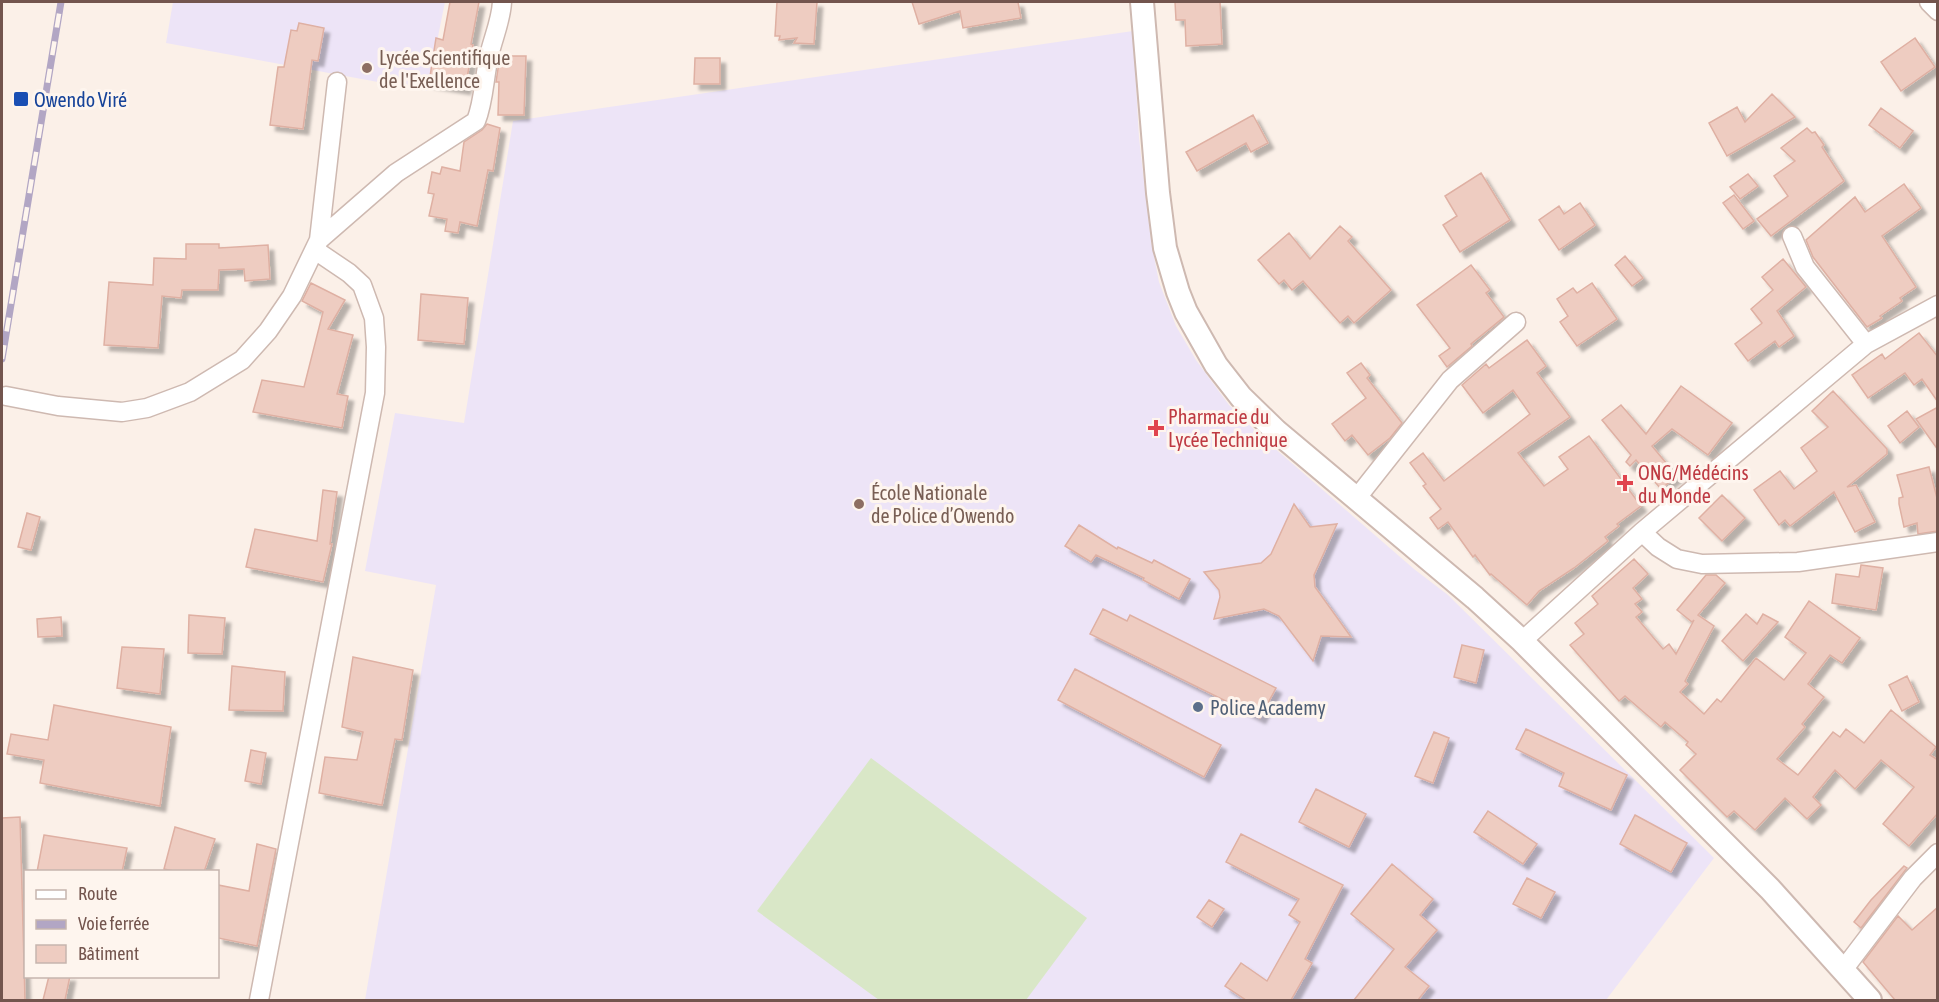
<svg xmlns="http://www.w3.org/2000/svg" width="1939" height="1002" font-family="'Asap Condensed',sans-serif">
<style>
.education{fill:#ede4f7}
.grass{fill:#d9e7c7}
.building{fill:#eeccc1;stroke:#dfb0a3;stroke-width:1.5;filter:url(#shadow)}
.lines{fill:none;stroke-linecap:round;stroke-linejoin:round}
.minor-casing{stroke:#ceb9b1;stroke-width:21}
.tertiary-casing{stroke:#ceb9b1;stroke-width:26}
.minor{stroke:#fff;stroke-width:18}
.tertiary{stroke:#fff;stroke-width:22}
.rail-casing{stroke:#b2a6c4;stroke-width:7}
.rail{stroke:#fef5ee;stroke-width:4.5;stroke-dasharray:14;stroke-linecap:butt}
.education-dot{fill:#8d6e63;stroke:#fef5ee;stroke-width:2}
.transit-dot{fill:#1a4fb4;stroke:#fef5ee;stroke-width:2}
.health-dot{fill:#e0444e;stroke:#fef5ee;stroke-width:2}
.service-dot{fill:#5c6f8a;stroke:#fef5ee;stroke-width:2}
.labels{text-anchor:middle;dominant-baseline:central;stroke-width:6;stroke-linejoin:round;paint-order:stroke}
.education-label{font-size:20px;fill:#785e54;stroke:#fef5ee;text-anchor:start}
.transit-label{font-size:20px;fill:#164399;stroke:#fef5ee;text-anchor:start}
.health-label{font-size:20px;fill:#be3a42;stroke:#fef5ee;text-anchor:start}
.service-label{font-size:20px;fill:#4e5e75;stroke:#fef5ee;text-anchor:start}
</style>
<defs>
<filter id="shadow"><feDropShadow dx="5.5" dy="5.5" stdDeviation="1.5" flood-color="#0004"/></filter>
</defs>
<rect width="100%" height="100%" fill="#fbf0e8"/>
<path class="education" d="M173,2H445L427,91L166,43Z
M1133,31L1139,138L1151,241L1159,282L1176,326L1196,360L1229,405L1264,439L1414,569L1448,595L1714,858L1606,1000H365L436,585L365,571L395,413L464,423L513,121Z"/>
<path class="grass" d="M871,758L1087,918L1026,1000H879L757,911Z"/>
<path class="building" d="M450,2H479L471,44L473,45L465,89L429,83L436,38L443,40Z
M777,2H817L814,44L794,43L797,38L779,40L780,36H775Z
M912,2H1018L1021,18L963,28L960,11L919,24Z
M1175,2H1220L1222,44L1186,46L1185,20H1176Z
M299,23L324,28L318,61L312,60L303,129L270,125L278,67H284L291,30L297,31Z
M1915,38L1935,67L1901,91L1881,62Z
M500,56H526L524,115H498L499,82H496Z
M695,58H720V84H694Z
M1772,94L1795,117L1727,156L1709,123L1737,107L1745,122Z
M1881,108L1913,131L1900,148L1869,125Z
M1253,115L1268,143L1251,152L1246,143L1197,171L1186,152Z
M487,124L500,128L493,171L488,170L477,226L460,222L458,233L445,231L447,219L429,216L434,194L428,193L432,172L440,174L442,167L460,171L464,142L482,130Z
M1807,128L1812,133L1815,132L1824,145L1822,147L1844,181L1771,236L1757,219L1788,196L1774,176L1795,161L1781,148Z
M1481,173L1510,220L1460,252L1443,225L1457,216L1445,196Z
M1748,174L1758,186L1740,199L1730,187Z
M1904,184L1921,208L1882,236L1916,287L1900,298L1902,301L1880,316L1882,318L1867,327L1813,257L1806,240L1855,197L1865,212Z
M1734,195L1754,221L1743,229L1723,203Z
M1580,203L1595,225L1559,250L1539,220L1559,206L1564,214Z
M1340,226L1352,237L1348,241L1391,290L1354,323L1348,316L1340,323L1303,281L1292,290L1284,280L1279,284L1258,260L1289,233L1310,259Z
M186,244H219V248L268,245L270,279L245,281L244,269L219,270L218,290H182L181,298L162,296L158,348L104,345L109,282L153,285L154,258L186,259Z
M1625,256L1643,278L1632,286L1615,265Z
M1783,259L1806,287L1777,311L1794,336L1779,347L1775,341L1748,361L1735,344L1761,324L1762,323L1751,309L1773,290L1762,277Z
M1471,265L1490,290L1486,293L1504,317L1471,344L1472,346L1447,367L1439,356L1450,348L1417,305Z
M311,283L345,300L328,329L353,335L337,394L348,396L342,428L253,412L262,380L304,387L323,312L302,301Z
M1592,283L1617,319L1577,346L1560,322L1568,316L1557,299L1573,288L1577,293Z
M421,294L468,298L464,344L418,340Z
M1919,333L1938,357V402L1922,379L1914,385L1905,373L1868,398L1852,375L1882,354L1885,359Z
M1527,340L1546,366L1537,373L1570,417L1518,453L1544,486L1568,469L1559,457L1589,436L1641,506L1617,524L1619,526L1605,537L1608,541L1574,568L1539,591L1527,605L1491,574L1490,575L1475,555L1473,557L1448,522L1438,529L1430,518L1441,509L1423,486L1426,484L1410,463L1423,453L1444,481L1530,414L1513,390L1483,413L1462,385L1486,364L1489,368Z
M1361,363L1370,375L1367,378L1402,423L1390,438L1368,455L1352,435L1345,441L1332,424L1366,398L1347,373Z
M1681,386L1732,423L1708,455L1672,429L1652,446L1677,476L1661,489L1636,460L1630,466L1626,462L1631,455L1602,420L1621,405L1646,434Z
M1833,391L1887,449V454L1847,487L1856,485L1875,522L1855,532L1834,492L1790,526L1785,520L1779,525L1754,490L1780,471L1794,489L1817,471L1801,448L1828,427L1812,411Z
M1938,407V450L1916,419Z
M1907,411L1919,427L1900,443L1888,426Z
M1929,467L1938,502V531L1918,534L1917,523L1904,527L1899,504V498L1903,497L1897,475Z
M323,490L337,492L330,544H332L323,582L246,567L255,529L317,541Z
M1722,495L1745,518L1722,541L1699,518Z
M1294,504L1310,527L1337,524L1314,575L1315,587L1351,637L1321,636L1313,661L1279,616L1264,609L1214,619L1220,597L1219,590L1204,572L1261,563L1271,554Z
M27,513L40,517L31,550L18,547Z
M1079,525L1117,549L1118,547L1152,563L1154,560L1190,579L1179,599L1143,580L1144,578L1096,555L1091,562L1065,546Z
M1634,559L1648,574L1633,588L1642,599L1635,604L1642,612L1636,617L1663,649L1669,644L1676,654L1694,620L1692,622L1677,610L1706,575H1716L1725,583L1698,615L1714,626L1685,681L1688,684L1680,692L1704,714L1717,699L1721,702L1756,658L1784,680L1806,653L1785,637L1809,601L1860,638L1842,663L1830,655L1808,684L1824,697L1802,724L1805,727L1777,759L1798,775L1833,732L1840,737L1846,729L1864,743L1891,710L1936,747L1930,755L1938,760V813L1909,846L1883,824L1914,787L1881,760L1855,789L1835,770L1813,797L1821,805L1807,819L1785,798L1755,830L1734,811L1727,817L1680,770L1696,754L1686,745L1688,742L1665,722L1661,727L1625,696L1619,701L1570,645L1584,634L1575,623L1598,604L1592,596Z
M1861,565L1883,568L1876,610L1832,603L1836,574L1859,577Z
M1103,609L1127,621L1130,615L1276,688L1260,718L1090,634Z
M1746,614L1757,624L1763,614L1778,622L1743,661L1722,641Z
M189,615L225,618L222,654L188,653Z
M61,617L62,636L38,637L37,619Z
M1462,645L1484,650L1476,683L1454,677Z
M122,647L164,649L160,694L117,688Z
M353,657L413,670L402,740L395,739L382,805L319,793L325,757L357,760L363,732L342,727Z
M232,666L285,672L283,711L229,710Z
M1075,669L1221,745L1204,777L1058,700Z
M1907,676L1919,702L1902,711L1889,685Z
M54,705L171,727L160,806L40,783L44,760L7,754L11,734L48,740Z
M1526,729L1627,775L1611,810L1559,786L1564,773L1516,749Z
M1434,732L1449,738L1433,783L1415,776Z
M251,750L266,753L261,784L245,781Z
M1316,789L1366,814L1349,847L1299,822Z
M1488,811L1537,844L1523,864L1474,832Z
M1635,815L1687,843L1671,872L1620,844Z
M20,817L25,1000H2V818Z
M175,827L215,839L204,872H178L164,869Z
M1241,834L1343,885L1305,959L1312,963L1291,1000H1246L1225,986L1241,963L1267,981L1300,922L1289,915L1299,899L1226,862Z
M44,835L127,848L122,872H37Z
M257,844L276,849L257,946L218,938V885L249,891Z
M1392,864L1433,899L1420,915L1437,930L1405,967L1429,986L1418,1000H1354L1394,949L1351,914Z
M1904,866L1907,868L1861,928L1854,922L1871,900Z
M1527,878L1555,892L1541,918L1513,904Z
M1209,900L1224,909L1212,927L1197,917Z
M1938,907V1000H1895L1863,962L1898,916L1912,930Z
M49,976H70L65,1000H43Z"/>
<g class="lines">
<defs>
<path id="minor" d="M1929,2L1938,11
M1792,236L1805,267L1866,344
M319,240L396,173L476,121C484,101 484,78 489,56C493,38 501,21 502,2
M6,396L58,406L122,412L147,408L190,392L242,360L268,331L292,296L319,240L337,82
M1356,499L1450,380L1516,322
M1642,532L1658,547L1677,559L1702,564L1798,562L1938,542
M1522,641L1642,532L1866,344L1938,305
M1843,970L1913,878L1938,853
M259,1000L375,393L376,347L374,318L362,285L349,273L315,250"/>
<path id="tertiary" d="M1142,2L1158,193L1165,248L1178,292L1186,312L1216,365L1241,397L1276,431L1475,598L1522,641L1770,889L1870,1000"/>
</defs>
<use href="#minor" class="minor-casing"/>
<use href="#tertiary" class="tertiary-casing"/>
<use href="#minor" class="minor"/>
<use href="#tertiary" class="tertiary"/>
<defs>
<path id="rail" d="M2,359L61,2"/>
</defs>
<use href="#rail" class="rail-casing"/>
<use href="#rail" class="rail"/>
</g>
<g class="education-dot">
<circle cx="367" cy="68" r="6"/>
<circle cx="859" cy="504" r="6"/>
</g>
<rect class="transit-dot" x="13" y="91" width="16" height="16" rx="3"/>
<g class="health-dot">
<path d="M1153 419h6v6h6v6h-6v6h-6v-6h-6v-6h6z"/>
<path d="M1622 474h6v6h6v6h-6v6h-6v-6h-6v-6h6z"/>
</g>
<circle class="service-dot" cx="1198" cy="707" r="6"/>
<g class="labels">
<g class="education-label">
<text x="379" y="57">Lycée Scientifique<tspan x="379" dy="23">de l'Exellence</tspan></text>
<text x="871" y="492">École Nationale<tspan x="871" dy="23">de Police d’Owendo</tspan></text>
</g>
<g class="transit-label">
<text x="34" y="99">Owendo Viré</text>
</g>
<g class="health-label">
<text x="1168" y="416">Pharmacie du<tspan x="1168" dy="23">Lycée Technique</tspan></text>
<text x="1638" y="472">ONG/Médécins<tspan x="1638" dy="23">du Monde</tspan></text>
</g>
<g class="service-label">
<text x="1210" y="707">Police Academy</text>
</g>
</g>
<rect width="1939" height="1002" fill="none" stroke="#73554e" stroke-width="6"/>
<rect x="24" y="870" width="195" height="108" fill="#fef5ee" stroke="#c6b5ae" stroke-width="1.5"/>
<rect x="36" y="890" width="30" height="9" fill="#ffffff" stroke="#c6b5ae" stroke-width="1.5"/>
<text x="78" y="900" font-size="18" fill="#73554e">Route</text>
<rect x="36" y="920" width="30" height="9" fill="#b2a6c4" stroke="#c6b5ae" stroke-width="1.5"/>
<text x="78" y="930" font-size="18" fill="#73554e">Voie ferrée</text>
<rect x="36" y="945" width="30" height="18" fill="#eeccc1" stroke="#c6b5ae" stroke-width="1.5"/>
<text x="78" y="960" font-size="18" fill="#73554e">Bâtiment</text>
</svg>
